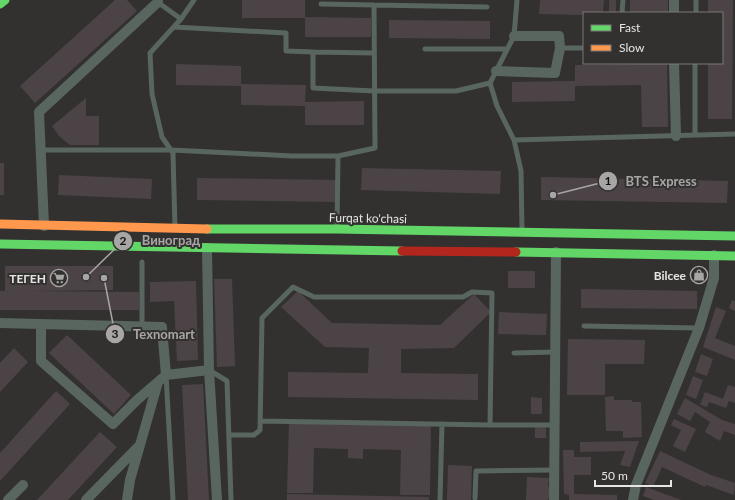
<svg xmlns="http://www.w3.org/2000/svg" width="735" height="500" font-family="Lato,sans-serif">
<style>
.building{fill:#4c4347}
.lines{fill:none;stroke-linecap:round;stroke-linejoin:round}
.lane{stroke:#58665f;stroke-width:5}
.street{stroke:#58665f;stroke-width:10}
.fast{stroke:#63d668;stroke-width:9}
.slow{stroke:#ff974d;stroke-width:9}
.jam{stroke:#b3261e;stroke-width:9}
.labels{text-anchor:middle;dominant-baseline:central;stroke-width:4;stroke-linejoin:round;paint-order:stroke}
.street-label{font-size:12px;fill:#e7e5e4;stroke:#33312f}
.poi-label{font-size:12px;font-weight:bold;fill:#e7e5e4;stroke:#33312f;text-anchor:end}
.leader{fill:none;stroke:#a8a6a5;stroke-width:1.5}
.callout-dot{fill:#a8a6a5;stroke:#33312f;stroke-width:1.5}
.mark-label{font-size:12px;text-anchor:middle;font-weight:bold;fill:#111}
.callout-label{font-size:13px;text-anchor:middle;font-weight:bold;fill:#a8a6a5;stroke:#33312f;stroke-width:4;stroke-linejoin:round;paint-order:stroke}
</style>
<rect width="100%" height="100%" fill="#323130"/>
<path class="building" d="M115,0H127L137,11L35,103L20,86Z
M242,0H305V18H242Z
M540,0H604L603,13H584V15L539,14Z
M609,0H616V13H609Z
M630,0H668V13H630Z
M708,0H733L732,119H708V63H722V13H708Z
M305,17L371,18V37H305Z
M389,20L490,21V39L389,38Z
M176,64L241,66V84L306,85L305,102L364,101V125H305V106L241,105V86L176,85Z
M641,64H667L668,127H642L641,85L575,86V101L512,102V82L575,81V65Z
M86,98V116H99V145H70L59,136L52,126Z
M0,163H4V195H0Z
M362,168L501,171L500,194L361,190Z
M59,175L152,179L151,199L58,195Z
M541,177L728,181L727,203L541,200Z
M197,178L336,180V202L197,200Z
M5,266H113V290L31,291L139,292V310H0V291H5Z
M508,271H535V288H508Z
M214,279H232L235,366L217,367Z
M196,281L198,360L177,361L174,301L150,302V282Z
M581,289L697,291V309L581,308Z
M298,291L332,323L440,325L474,294L491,312L454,348L401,349V373L478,374V400L288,397V372L368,373L369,348L325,347L281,307Z
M732,300L735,301V311L729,308Z
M716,307L726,311L715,338L735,346V360L703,347Z
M499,312L547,314L546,335L498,334Z
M67,335L131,395L114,414L49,353Z
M568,339L645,340L644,364H605V395H567Z
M14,348L28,362L0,392V363Z
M701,354L713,359L707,376L695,372Z
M693,376L703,380L696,399L686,395Z
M203,384L209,500H188L182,385Z
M728,385L735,387V403L729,401L726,408L709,402L707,407L700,405L705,392L723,399Z
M56,391L70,404L0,481V453Z
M614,396V400H632V402H641L642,437L623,438V431H606L605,397Z
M531,397L542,398V414H531Z
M685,398L722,420L735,424V435L724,431L720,441L705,432L710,422L695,412L690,421L677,414Z
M674,419L696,429L685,452L673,446L681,430L671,425Z
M289,421L431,424L430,495H400L401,450L363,449V459L348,458V449L314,448L313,493H287Z
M535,427H546V438H535Z
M100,432L117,447L68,500H37Z
M639,441L630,467L620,465L625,451L580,452V442Z
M563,450H574V457H591V475H574V494L617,495V500H569V495L564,494Z
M660,451L711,475L735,483L734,495L706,485L705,487L662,467L653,487L645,483Z
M448,465L472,466L471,500H447Z
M527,477L549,478L548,487H552V498H548V500H526Z
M646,487L681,500H654L643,496Z
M287,494L429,497V500H287Z"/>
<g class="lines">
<path class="lane" d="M156,1L181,19
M321,4L374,5
M622,13L623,0
M696,13V0
M174,27L286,33V51L313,52V88L374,91H456L490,83L497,106L514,140L521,171L522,231
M560,48H584
M425,49H507
M313,52L374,53
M490,83L514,36L517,0
M695,135V63
M514,140L735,134
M41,150H172L292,156H338L375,148L374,5L487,7
M175,228L173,153L162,137L152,94L150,53L181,19L194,0
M337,229L338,156
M142,262V327
M584,326L699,328
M514,353L555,352
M209,370L227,381L231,500
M166,375L173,500
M490,425H554
M229,435H254L260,430L262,318L293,287L314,297H463L472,292L492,293L490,425L260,421
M475,498L476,471L554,470
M440,500L442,424"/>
<path class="street" d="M674,0V13
M674,63L676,136
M496,71L555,73L560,48L559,36H514
M44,226L39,112L158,2
M207,248L209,370L217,500
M0,323L162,327L166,375
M41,325V361L113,424L137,400L166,375L209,370
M8,500L23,485
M86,500L138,447
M127,500L130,480L158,382
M554,500L556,252
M633,500L636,485L699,328L714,278V255"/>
<path class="fast" d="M0,4L5,0
M207,229H337L735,236
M0,244L402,251
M516,252L735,256"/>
<path class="slow" d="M0,224L207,229"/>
<path class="jam" d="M402,251L516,252"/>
</g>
<defs>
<symbol id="shop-ring" viewBox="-11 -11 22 22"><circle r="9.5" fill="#33312f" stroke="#a8a6a5" stroke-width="1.5"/><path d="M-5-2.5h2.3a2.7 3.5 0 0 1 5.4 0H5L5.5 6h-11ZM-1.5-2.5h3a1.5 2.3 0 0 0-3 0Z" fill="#a8a6a5"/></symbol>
<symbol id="supermarket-ring" viewBox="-11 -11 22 22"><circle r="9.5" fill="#33312f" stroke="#a8a6a5" stroke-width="1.5"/><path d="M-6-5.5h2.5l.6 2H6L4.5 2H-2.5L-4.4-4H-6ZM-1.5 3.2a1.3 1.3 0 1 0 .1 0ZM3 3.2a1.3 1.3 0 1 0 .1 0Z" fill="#a8a6a5"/></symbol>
</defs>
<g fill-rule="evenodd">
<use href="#shop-ring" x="689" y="265" width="20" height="20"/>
<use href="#supermarket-ring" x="49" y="268" width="20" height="20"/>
</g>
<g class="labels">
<g class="street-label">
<text transform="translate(368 218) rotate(1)">Furqat ko'chasi</text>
</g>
<g class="poi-label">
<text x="686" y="275">Bilcee</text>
<text x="46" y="278">ТЕГЕН</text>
</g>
</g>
<path class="leader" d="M553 195L608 181M86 277L123 241M104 278L115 334"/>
<g class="callout-dot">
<circle cx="553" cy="195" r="4"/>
<circle cx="86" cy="277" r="4"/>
<circle cx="104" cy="278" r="4"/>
<circle cx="608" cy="181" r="10"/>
<circle cx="123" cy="241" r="10"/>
<circle cx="115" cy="334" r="10"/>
</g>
<g class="mark-label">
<text x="608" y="185">1</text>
<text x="123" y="245">2</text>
<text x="115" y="338">3</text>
</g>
<g class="callout-label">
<text x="661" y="186">BTS Express</text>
<text x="171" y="245">Виноград</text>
<text x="164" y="339">Texnomart</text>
</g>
<rect x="583" y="12" width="140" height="52" fill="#33312f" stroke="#7b7977"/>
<rect x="591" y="25" width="20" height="6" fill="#63d668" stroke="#7b7977"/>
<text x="619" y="32" font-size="12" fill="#e7e5e4">Fast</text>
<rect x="591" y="45" width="20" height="6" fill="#ff974d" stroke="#7b7977"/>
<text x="619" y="52" font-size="12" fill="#e7e5e4">Slow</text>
<path d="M595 480v6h76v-6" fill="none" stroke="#e7e5e4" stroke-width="2"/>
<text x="601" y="480" font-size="12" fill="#e7e5e4" stroke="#33312f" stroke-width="3" paint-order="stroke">50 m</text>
</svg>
